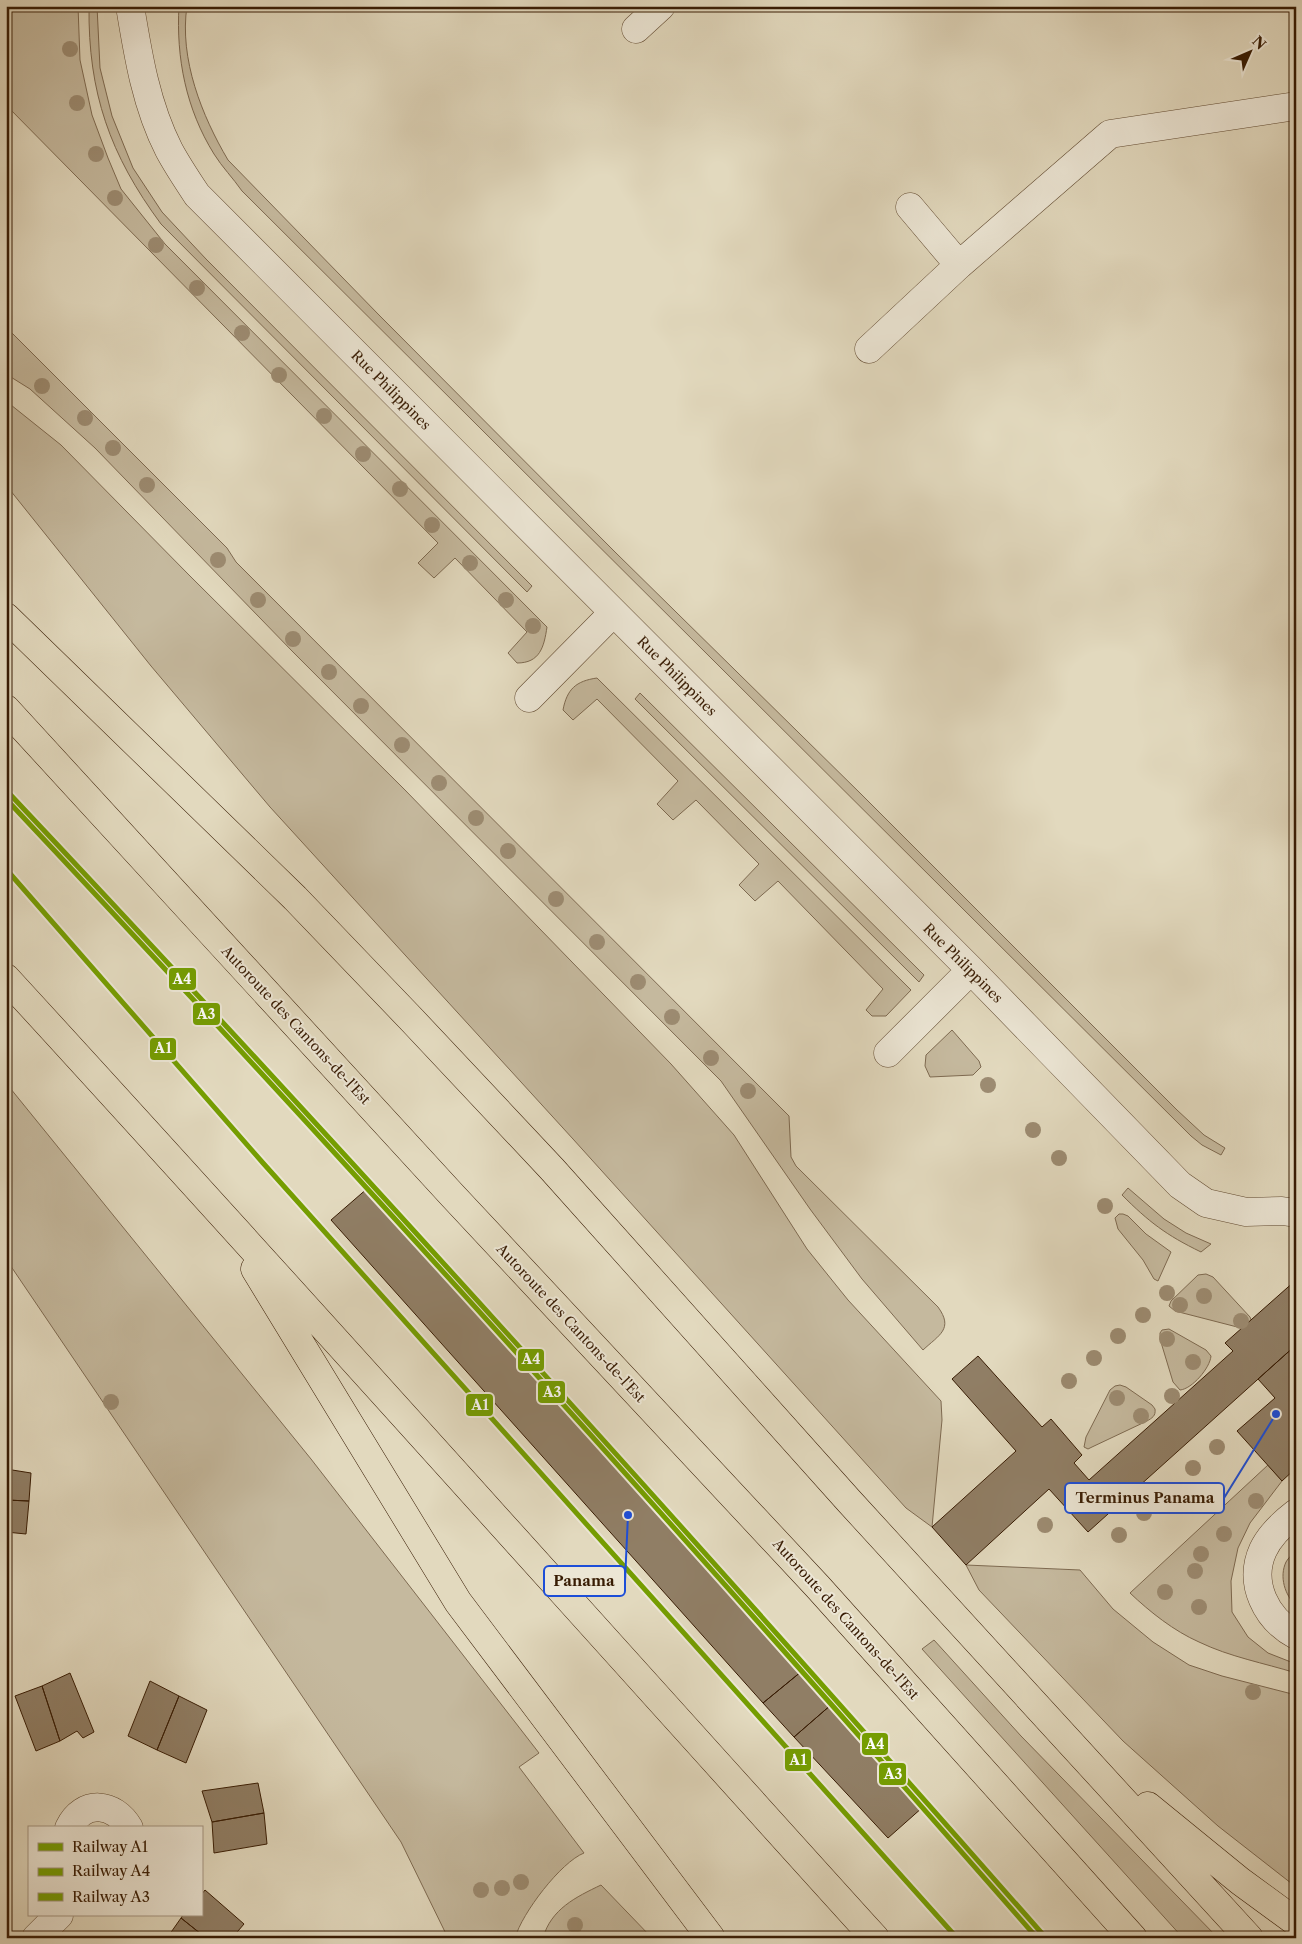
<svg xmlns="http://www.w3.org/2000/svg" width="1302" height="1944" font-family="'Libre Caslon Text',serif">
<style>
.green{fill:#c5b99e;stroke:#7e6a51}
.building{fill:#907e65;stroke:#381c04}
.lines{fill:none;stroke-linecap:round;stroke-linejoin:round}
.minor-casing{stroke:#624b32;stroke-width:29}
.highway-casing{stroke:#381c04;stroke-width:29}
.minor{stroke:#ece6d5;stroke-width:28}
.highway{stroke:#e2d9be;stroke-width:28}
.rail-1-casing{stroke:#ece6d5;stroke-width:9}
.rail-2-casing{stroke:#ece6d5;stroke-width:9}
.rail-3-casing{stroke:#ece6d5;stroke-width:9}
.rail-1{stroke:#759d01;stroke-width:5}
.rail-2{stroke:#759d01;stroke-width:5}
.rail-3{stroke:#759d01;stroke-width:5}
.tree{fill:#9c8b71}
.labels{text-anchor:middle;dominant-baseline:central;stroke-width:4;stroke-linejoin:round;paint-order:stroke}
.street-label{font-size:14px;fill:#381c04;stroke:#ece6d5}
.leader{fill:none;stroke:#1d4ed8;stroke-width:2}
.callout-dot{fill:#1d4ed8;stroke:#ece6d5;stroke-width:2}
.callout{fill:#ece6d5;stroke:#1d4ed8;stroke-width:2}
.callout-label{font-size:15px;text-anchor:middle;font-weight:bold;fill:#381c04}
.line-badge{stroke:#ece6d5;stroke-width:2}
.badge-label{font-size:14px;text-anchor:middle;font-weight:bold;fill:#fff}
</style>
<rect width="100%" height="100%" fill="#e2d9be"/>
<filter id="stains"><feTurbulence type="fractalNoise" baseFrequency=".004" numOctaves="4"/><feColorMatrix values="0 0 0 0 .2 0 0 0 0 .09 0 0 0 0 .02 0 0 0 .5 -.17"/></filter>
<radialGradient id="worn" r=".72"><stop offset=".6" stop-color="#630" stop-opacity="0"/><stop offset="1" stop-color="#630" stop-opacity=".3"/></radialGradient>
<path class="green" d="M6,6H78L80,60L92,115L108,158L121,189L165,244L547,627C544,647 540,663 517,663L508,653L527,632L455,558L434,578L418,563L438,543L6,105Z
M89,6H97L100,68L112,116L133,168L162,212L206,259L532,586L527,592L161,224C110,155 88,93 89,6Z
M179,6H187C179,59 202,116 228,160L379,315L615,552L861,794L1177,1110L1204,1135L1225,1148L1221,1155L1202,1145L1191,1136L242,191C233,178 222,167 214,154C186,109 176,58 179,6Z
M6,327L227,548L236,562L789,1116L791,1157L796,1166L938,1307C954,1329 939,1335 923,1350L862,1279L810,1209L721,1081L292,651L95,448L30,389L6,374Z
M6,401L61,445L189,575L405,790L671,1064L734,1135L807,1249L848,1300L941,1401L942,1420L932,1527L906,1508L573,1139L270,807L151,666L6,485Z
M597,678L911,990L886,1016H872L866,1010L883,989L778,881L755,901L739,885L759,864L696,800L673,820L657,804L678,781L597,699L573,720L563,710C567,689 576,681 597,678Z
M640,693L924,975L919,982L635,699Z
M952,1030L979,1061L981,1067L973,1075L930,1077L925,1066L926,1055Z
M6,1083L311,1459L539,1753L519,1767L584,1853C561,1862 522,1913 515,1938H448L401,1842L6,1259Z
M1128,1188L1164,1219L1186,1233L1211,1244L1201,1252C1166,1235 1149,1222 1122,1195Z
M1119,1214H1123L1128,1216L1146,1234L1171,1252L1158,1281L1154,1279L1143,1260L1118,1229L1115,1218Z
M1206,1274L1213,1277L1250,1317L1252,1322L1245,1329L1175,1311L1169,1306L1171,1301L1198,1275Z
M1169,1329L1206,1350L1211,1356C1210,1368 1192,1389 1180,1390L1173,1382L1160,1339V1333L1162,1330Z
M1120,1385L1126,1387L1152,1405L1155,1409C1156,1416 1152,1418 1147,1421L1092,1447L1088,1449L1084,1447L1086,1437L1110,1390L1115,1386Z
M1268,1465L1282,1481L1250,1523L1238,1548L1231,1581L1232,1612L1248,1637L1268,1653L1296,1664V1673C1264,1663 1230,1657 1199,1642C1174,1631 1150,1612 1130,1593Z
M1296,1550V1606C1285,1595 1279,1577 1286,1562C1288,1558 1293,1554 1296,1550Z
M966,1565L1080,1570L1113,1609L1153,1642L1189,1665L1222,1676L1296,1695V1887L1218,1826L1123,1741L979,1590Z
M934,1640L1021,1736L1218,1938H1183L922,1649Z
M601,1885L652,1938H543C551,1909 576,1897 601,1885Z"/>
<path class="building" d="M369,1187L802,1671L763,1703L331,1220Z
M1296,1280V1345L1088,1532L1049,1489L966,1565L932,1527L1016,1451L952,1379L978,1356L1042,1427L1051,1419L1082,1455L1074,1463L1089,1480L1233,1351L1225,1343Z
M1296,1345V1468L1282,1481L1237,1431L1275,1398L1258,1379Z
M6,1469L31,1473L29,1501L6,1500Z
M6,1500L29,1501L26,1534L6,1532Z
M802,1671L832,1704L794,1737L763,1703Z
M70,1673L94,1732L83,1738L77,1731L60,1741L42,1686Z
M150,1681L179,1696L157,1750L128,1736Z
M42,1686L60,1741L36,1751L15,1696Z
M179,1696L207,1710L186,1763L157,1750Z
M832,1704L923,1807L888,1838L794,1737Z
M258,1783L264,1813L212,1822L202,1791Z
M264,1813L267,1844L214,1853L212,1822Z
M205,1890L244,1924L232,1938H206L181,1918L183,1915H201V1895Z
M181,1918L206,1938H167Z"/>
<g class="lines">
<defs>
<path id="minor" d="M130,6C138,55 146,105 169,150C177,165 187,180 197,195L971,970L1180,1185L1206,1203L1246,1212L1282,1211L1296,1213
M636,29L661,6
M910,207L959,265
M869,349L959,265L1110,134L1296,106
M529,698L613,613
M888,1053L971,970
M1296,1513C1283,1523 1270,1535 1263,1550C1248,1583 1266,1619 1296,1635
M69,1828C83,1799 114,1802 129,1828
M36,1938L59,1915"/>
<path id="highway" d="M6,617L295,898L412,1020L552,1169L849,1501L1249,1938
M6,709L452,1195L818,1587L1133,1938
M6,978C298,1296 585,1618 875,1938
M255,1269L458,1602L711,1938
M1148,1806L1240,1881L1296,1922"/>
</defs>
<use href="#minor" class="minor-casing"/>
<use href="#highway" class="highway-casing"/>
<use href="#minor" class="minor"/>
<use href="#highway" class="highway"/>
<defs>
<path id="rail-1" d="M6,869L263,1163L957,1938"/>
<path id="rail-2" d="M6,790C360,1166 705,1550 1046,1938"/>
<path id="rail-3" d="M6,799C357,1172 700,1553 1037,1938"/>
</defs>
<use href="#rail-1" class="rail-1-casing"/>
<use href="#rail-2" class="rail-2-casing"/>
<use href="#rail-3" class="rail-3-casing"/>
<use href="#rail-1" class="rail-1"/>
<use href="#rail-2" class="rail-2"/>
<use href="#rail-3" class="rail-3"/>
</g>
<g class="tree">
<circle cx="70" cy="49" r="8"/>
<circle cx="77" cy="103" r="8"/>
<circle cx="96" cy="154" r="8"/>
<circle cx="115" cy="198" r="8"/>
<circle cx="156" cy="245" r="8"/>
<circle cx="197" cy="288" r="8"/>
<circle cx="242" cy="333" r="8"/>
<circle cx="279" cy="375" r="8"/>
<circle cx="42" cy="386" r="8"/>
<circle cx="324" cy="416" r="8"/>
<circle cx="85" cy="418" r="8"/>
<circle cx="113" cy="448" r="8"/>
<circle cx="363" cy="454" r="8"/>
<circle cx="147" cy="485" r="8"/>
<circle cx="400" cy="489" r="8"/>
<circle cx="432" cy="525" r="8"/>
<circle cx="218" cy="560" r="8"/>
<circle cx="470" cy="563" r="8"/>
<circle cx="258" cy="600" r="8"/>
<circle cx="506" cy="600" r="8"/>
<circle cx="533" cy="626" r="8"/>
<circle cx="293" cy="639" r="8"/>
<circle cx="329" cy="672" r="8"/>
<circle cx="361" cy="706" r="8"/>
<circle cx="402" cy="745" r="8"/>
<circle cx="439" cy="783" r="8"/>
<circle cx="476" cy="818" r="8"/>
<circle cx="508" cy="851" r="8"/>
<circle cx="556" cy="899" r="8"/>
<circle cx="597" cy="942" r="8"/>
<circle cx="638" cy="982" r="8"/>
<circle cx="672" cy="1017" r="8"/>
<circle cx="711" cy="1058" r="8"/>
<circle cx="988" cy="1085" r="8"/>
<circle cx="748" cy="1091" r="8"/>
<circle cx="1033" cy="1130" r="8"/>
<circle cx="1059" cy="1158" r="8"/>
<circle cx="1105" cy="1206" r="8"/>
<circle cx="1167" cy="1293" r="8"/>
<circle cx="1204" cy="1296" r="8"/>
<circle cx="1180" cy="1305" r="8"/>
<circle cx="1143" cy="1315" r="8"/>
<circle cx="1241" cy="1321" r="8"/>
<circle cx="1118" cy="1336" r="8"/>
<circle cx="1167" cy="1339" r="8"/>
<circle cx="1094" cy="1358" r="8"/>
<circle cx="1193" cy="1362" r="8"/>
<circle cx="1069" cy="1381" r="8"/>
<circle cx="1172" cy="1396" r="8"/>
<circle cx="1117" cy="1398" r="8"/>
<circle cx="111" cy="1402" r="8"/>
<circle cx="1141" cy="1416" r="8"/>
<circle cx="1217" cy="1447" r="8"/>
<circle cx="1193" cy="1468" r="8"/>
<circle cx="1256" cy="1501" r="8"/>
<circle cx="1144" cy="1513" r="8"/>
<circle cx="1045" cy="1525" r="8"/>
<circle cx="1224" cy="1534" r="8"/>
<circle cx="1119" cy="1535" r="8"/>
<circle cx="1201" cy="1554" r="8"/>
<circle cx="1195" cy="1571" r="8"/>
<circle cx="1165" cy="1592" r="8"/>
<circle cx="1199" cy="1607" r="8"/>
<circle cx="1253" cy="1692" r="8"/>
<circle cx="521" cy="1882" r="8"/>
<circle cx="502" cy="1888" r="8"/>
<circle cx="481" cy="1890" r="8"/>
<circle cx="575" cy="1925" r="8"/>
</g>
<g class="labels">
<g class="street-label">
<text transform="translate(391 390) rotate(45)">Rue Philippines</text>
<text transform="translate(677 676) rotate(45)">Rue Philippines</text>
<text transform="translate(963 963) rotate(45)">Rue Philippines</text>
<text transform="translate(296 1025) rotate(47)">Autoroute des Cantons-de-l'Est</text>
<text transform="translate(571 1323) rotate(47)">Autoroute des Cantons-de-l'Est</text>
<text transform="translate(846 1619) rotate(48)">Autoroute des Cantons-de-l'Est</text>
</g>
</g>
<path class="leader" d="M1276 1414L1224 1498M628 1515L625 1581"/>
<g class="callout-dot">
<circle cx="1276" cy="1414" r="5"/>
<circle cx="628" cy="1515" r="5"/>
</g>
<g class="callout">
<rect x="1065" y="1483" width="159" height="30" rx="5"/>
<rect x="544" y="1566" width="81" height="30" rx="5"/>
</g>
<g class="callout-label">
<text x="1145" y="1503">Terminus Panama</text>
<text x="584" y="1586">Panama</text>
</g>
<g class="line-badge">
<rect x="168" y="967" width="29" height="24" rx="5" fill="#759d01"/>
<rect x="192" y="1002" width="29" height="24" rx="5" fill="#759d01"/>
<rect x="149" y="1037" width="28" height="24" rx="5" fill="#759d01"/>
<rect x="517" y="1348" width="28" height="24" rx="5" fill="#759d01"/>
<rect x="537" y="1380" width="29" height="24" rx="5" fill="#759d01"/>
<rect x="465" y="1393" width="29" height="24" rx="5" fill="#759d01"/>
<rect x="861" y="1732" width="28" height="24" rx="5" fill="#759d01"/>
<rect x="784" y="1748" width="28" height="24" rx="5" fill="#759d01"/>
<rect x="878" y="1762" width="29" height="24" rx="5" fill="#759d01"/>
</g>
<g class="badge-label">
<text x="182" y="984">A4</text>
<text x="206" y="1019">A3</text>
<text x="163" y="1053">A1</text>
<text x="531" y="1364">A4</text>
<text x="552" y="1397">A3</text>
<text x="480" y="1410">A1</text>
<text x="875" y="1749">A4</text>
<text x="798" y="1765">A1</text>
<text x="893" y="1779">A3</text>
</g>
<rect width="1302" height="1944" fill="none" stroke="#e2d9be" stroke-width="25"/>
<rect x="8" y="8" width="1287" height="1929" fill="none" stroke="#381c04" stroke-width="2.5"/>
<rect x="12" y="12" width="1277" height="1919" fill="none" stroke="#381c04"/>
<rect x="28" y="1826" width="175" height="90" fill="#ece6d5" stroke="#a49581"/>
<rect x="38" y="1843" width="25" height="8" fill="#759d01" stroke="#a49581"/>
<text x="72" y="1852" font-size="15" fill="#381c04">Railway A1</text>
<rect x="38" y="1868" width="25" height="8" fill="#759d01" stroke="#a49581"/>
<text x="72" y="1876" font-size="15" fill="#381c04">Railway A4</text>
<rect x="38" y="1893" width="25" height="8" fill="#759d01" stroke="#a49581"/>
<text x="72" y="1902" font-size="15" fill="#381c04">Railway A3</text>
<g transform="translate(1250 52) rotate(45)" stroke="#ece6d5" stroke-width="4" paint-order="stroke">
<path d="M0-4L9 19L0 12L-9 19Z" fill="#381c04"/>
<text y="-8" font-size="14" font-weight="bold" text-anchor="middle" fill="#381c04">N</text>
</g>
<rect width="100%" height="100%" filter="url(#stains)"/>
<rect width="100%" height="100%" fill="url(#worn)"/>
</svg>
